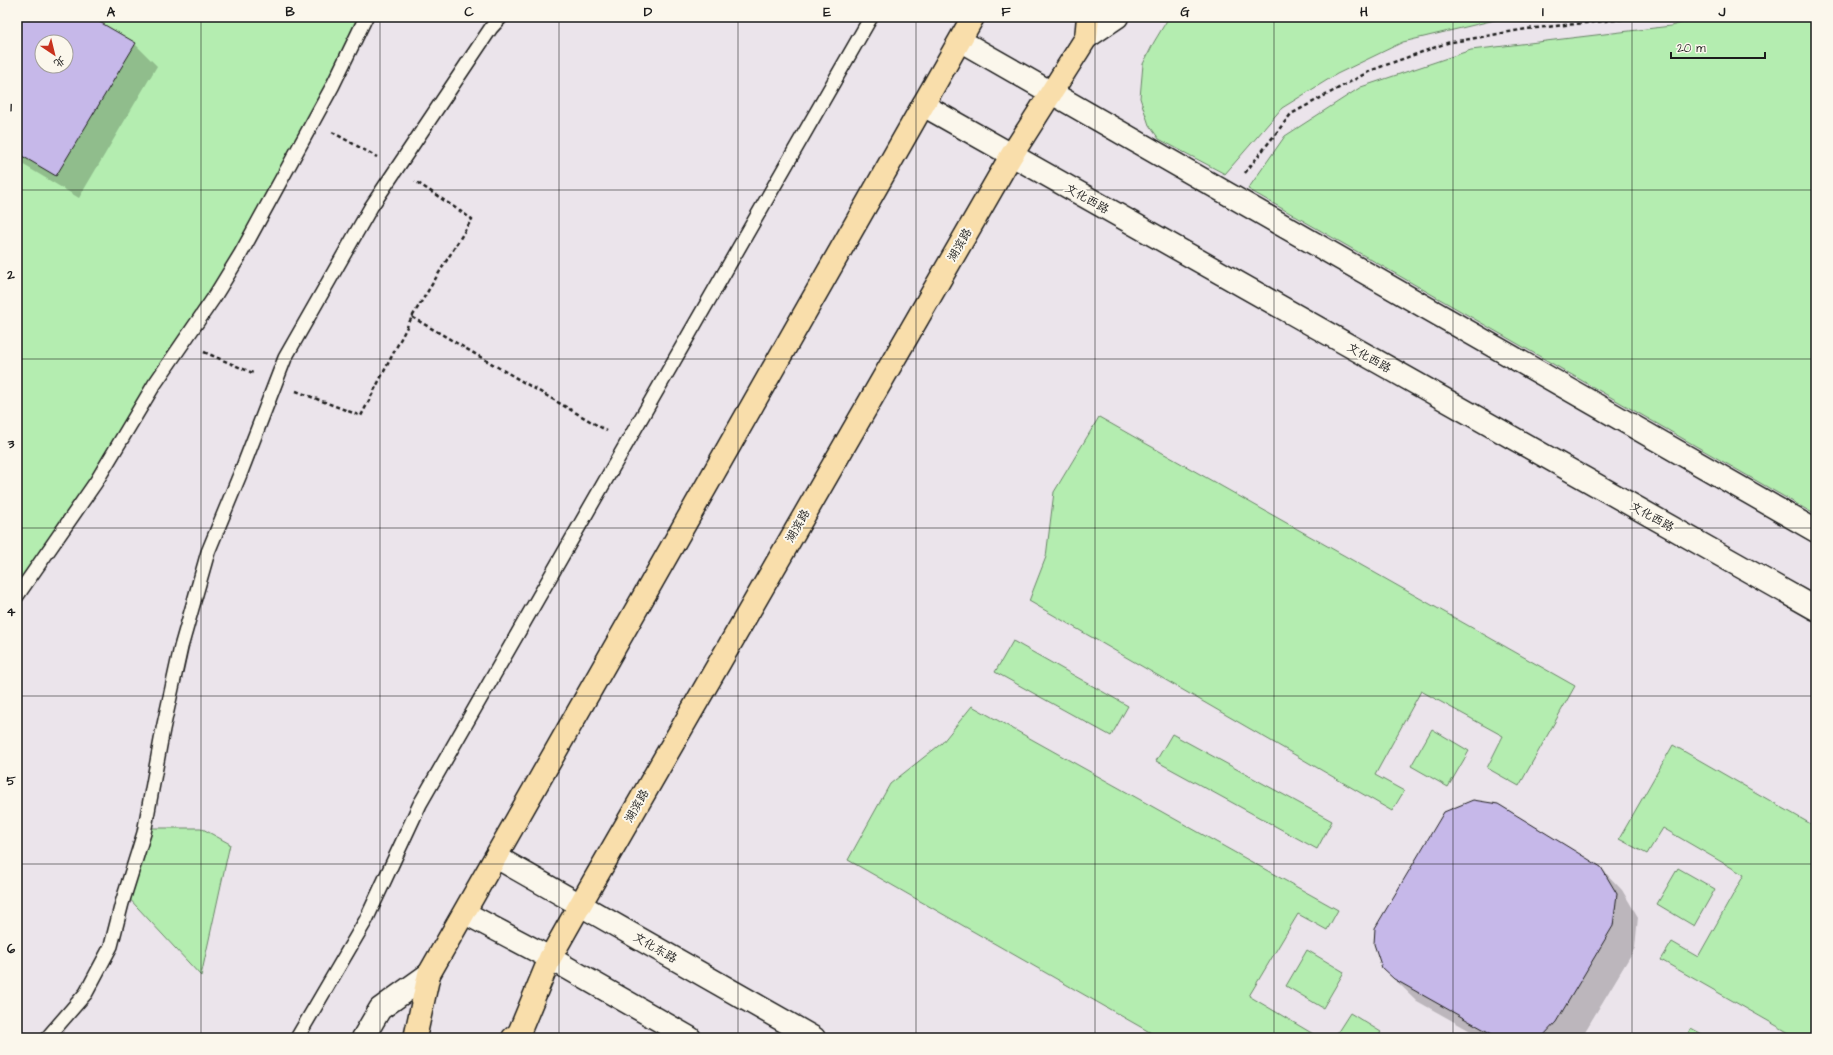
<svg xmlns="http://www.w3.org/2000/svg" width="1833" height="1055" font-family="'Architects Daughter','LXGW WenKai TC',sans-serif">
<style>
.green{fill:#b4edb0;stroke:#688466;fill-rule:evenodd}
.shadow{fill:#0003;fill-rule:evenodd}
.building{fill:#c6b8e9;stroke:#1c1c1c;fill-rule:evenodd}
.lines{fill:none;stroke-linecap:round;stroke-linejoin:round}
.service-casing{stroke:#1c1c1c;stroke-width:16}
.tertiary-casing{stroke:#1c1c1c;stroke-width:25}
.primary-casing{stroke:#1c1c1c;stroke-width:25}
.path{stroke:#1c1c1c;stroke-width:2.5;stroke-dasharray:4 3;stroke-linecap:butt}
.service{stroke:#fbf7ec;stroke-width:13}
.tertiary{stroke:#fbf7ec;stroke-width:22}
.primary{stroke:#f9deab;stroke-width:22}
.grid{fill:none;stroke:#1c1c1c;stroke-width:1;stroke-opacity:0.55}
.labels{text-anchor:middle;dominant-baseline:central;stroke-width:4;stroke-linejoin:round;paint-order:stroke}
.street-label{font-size:12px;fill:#1c1c1c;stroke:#fbf7ec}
.neatline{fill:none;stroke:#1c1c1c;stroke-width:1.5}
.grid-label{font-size:13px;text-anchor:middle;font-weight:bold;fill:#1c1c1c}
</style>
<rect width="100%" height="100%" fill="#ebe4eb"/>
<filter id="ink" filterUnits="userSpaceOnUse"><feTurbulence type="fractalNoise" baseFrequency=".025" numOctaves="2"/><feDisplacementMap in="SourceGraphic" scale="8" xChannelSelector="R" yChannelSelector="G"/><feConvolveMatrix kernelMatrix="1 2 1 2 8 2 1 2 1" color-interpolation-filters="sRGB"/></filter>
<g filter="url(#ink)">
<path class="green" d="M17,17H366L240,255L17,596ZM42,42H66V66H42Z
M1169,17H1523L1499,19L1403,42L1337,74L1282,108L1225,174L1159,139L1149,125L1140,98L1143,64L1154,42Z
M1701,17H1816V515L1248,189L1285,136L1361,87L1471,50L1671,26Z
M1099,417L1575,686L1519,786L1487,768L1503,736L1421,691L1375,775L1404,791L1392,811L1029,601L1046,557L1054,492Z
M1013,641L1128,706L1111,736L995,672Z
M972,706L1338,910L1327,930L1298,914L1249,996L1320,1038H1160L848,860L890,784L942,743Z
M1432,729L1469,751L1448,787L1411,766Z
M1172,734L1332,821L1317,849L1156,761Z
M1673,745L1816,827V1038H1798L1661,960L1672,942L1698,957L1744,875L1663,828L1647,854L1619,839Z
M144,828H201L230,844L201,976L125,894Z
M1678,868L1715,889L1694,926L1657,904Z
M1307,950L1344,972L1323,1008L1286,986Z
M1350,1013L1381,1032L1377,1038H1334Z
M1691,1028L1709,1038H1686Z"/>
<path class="shadow" d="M17,17H89L135,44L157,66L79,198L17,161ZM42,42H66V66H42Z
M1600,867L1622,890L1638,917L1635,948L1581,1038H1483L1417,1001L1383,968Z"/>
<path class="building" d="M17,17H91L136,43L56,176L17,153ZM42,42H66V66H42Z
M1473,800L1498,804L1601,867L1617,894L1613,926L1556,1022L1543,1036L1539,1038H1499L1394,979L1382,968L1374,944L1375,928L1444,812Z"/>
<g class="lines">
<defs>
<path id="service" d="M17,596L96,482L154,385L213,299L240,255L332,87L366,17
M47,1038L86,993L111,946L122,903L144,833L163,729L181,647L208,552L241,472L285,358L371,207L491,28L501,17
M297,1038L366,920L420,804L871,17"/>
<path id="tertiary" d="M1086,38L1117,17
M961,41L1816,531
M923,105L1816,609
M496,857L814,1038
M465,913L550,958L690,1038
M363,1038L380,1009L429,974"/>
<path id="primary" d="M415,1038L429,974L973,17
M513,1038L519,1033L550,958L580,905L1011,156L1086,38L1088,17"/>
</defs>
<use href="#service" class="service-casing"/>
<use href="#tertiary" class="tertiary-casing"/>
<use href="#primary" class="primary-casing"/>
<path class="path" d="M332,132L377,157
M1245,173L1291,114L1372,70L1447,43L1526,29L1644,17
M412,317L607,431
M204,352L255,374
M296,391L361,416L412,317L472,219L415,181"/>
<use href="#service" class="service"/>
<use href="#tertiary" class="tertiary"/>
<use href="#primary" class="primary"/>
</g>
</g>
<path class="grid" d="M201,17V1038M380,17V1038M559,17V1038M738,17V1038M916,17V1038M1095,17V1038M1274,17V1038M1453,17V1038M1632,17V1038M17,190H1816M17,359H1816M17,528H1816M17,696H1816M17,864H1816"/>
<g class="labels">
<g class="street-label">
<text transform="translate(1087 199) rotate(29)">文化西路</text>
<text transform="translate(960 245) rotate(-60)">湖滨路</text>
<text transform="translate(1369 358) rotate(29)">文化西路</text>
<text transform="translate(1652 517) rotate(29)">文化西路</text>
<text transform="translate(798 526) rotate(-60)">湖滨路</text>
<text transform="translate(637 806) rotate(-60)">湖滨路</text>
<text transform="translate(655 948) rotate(30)">文化东路</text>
</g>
</g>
<rect width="1833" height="1055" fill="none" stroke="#fbf7ec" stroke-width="44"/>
<g transform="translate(54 54) rotate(145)"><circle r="19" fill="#fbf7ec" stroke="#a29f99"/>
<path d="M0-3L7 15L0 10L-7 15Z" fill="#c8321e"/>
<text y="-6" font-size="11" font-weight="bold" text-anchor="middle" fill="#1c1c1c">北</text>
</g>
<path d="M1671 52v6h94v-6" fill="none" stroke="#1c1c1c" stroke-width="2"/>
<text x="1677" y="52" font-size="12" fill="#1c1c1c" stroke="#fbf7ec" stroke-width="3" paint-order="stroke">20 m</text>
<rect x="22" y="22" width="1789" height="1011" class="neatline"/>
<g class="grid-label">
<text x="111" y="16">A</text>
<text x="290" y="16">B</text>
<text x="469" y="16">C</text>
<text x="648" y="16">D</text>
<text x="827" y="16">E</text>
<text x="1006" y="16">F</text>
<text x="1185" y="16">G</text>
<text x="1364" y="16">H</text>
<text x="1543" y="16">I</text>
<text x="1722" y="16">J</text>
<text x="11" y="111">1</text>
<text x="11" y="279">2</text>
<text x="11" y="448">3</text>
<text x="11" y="616">4</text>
<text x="11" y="785">5</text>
<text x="11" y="953">6</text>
</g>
</svg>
